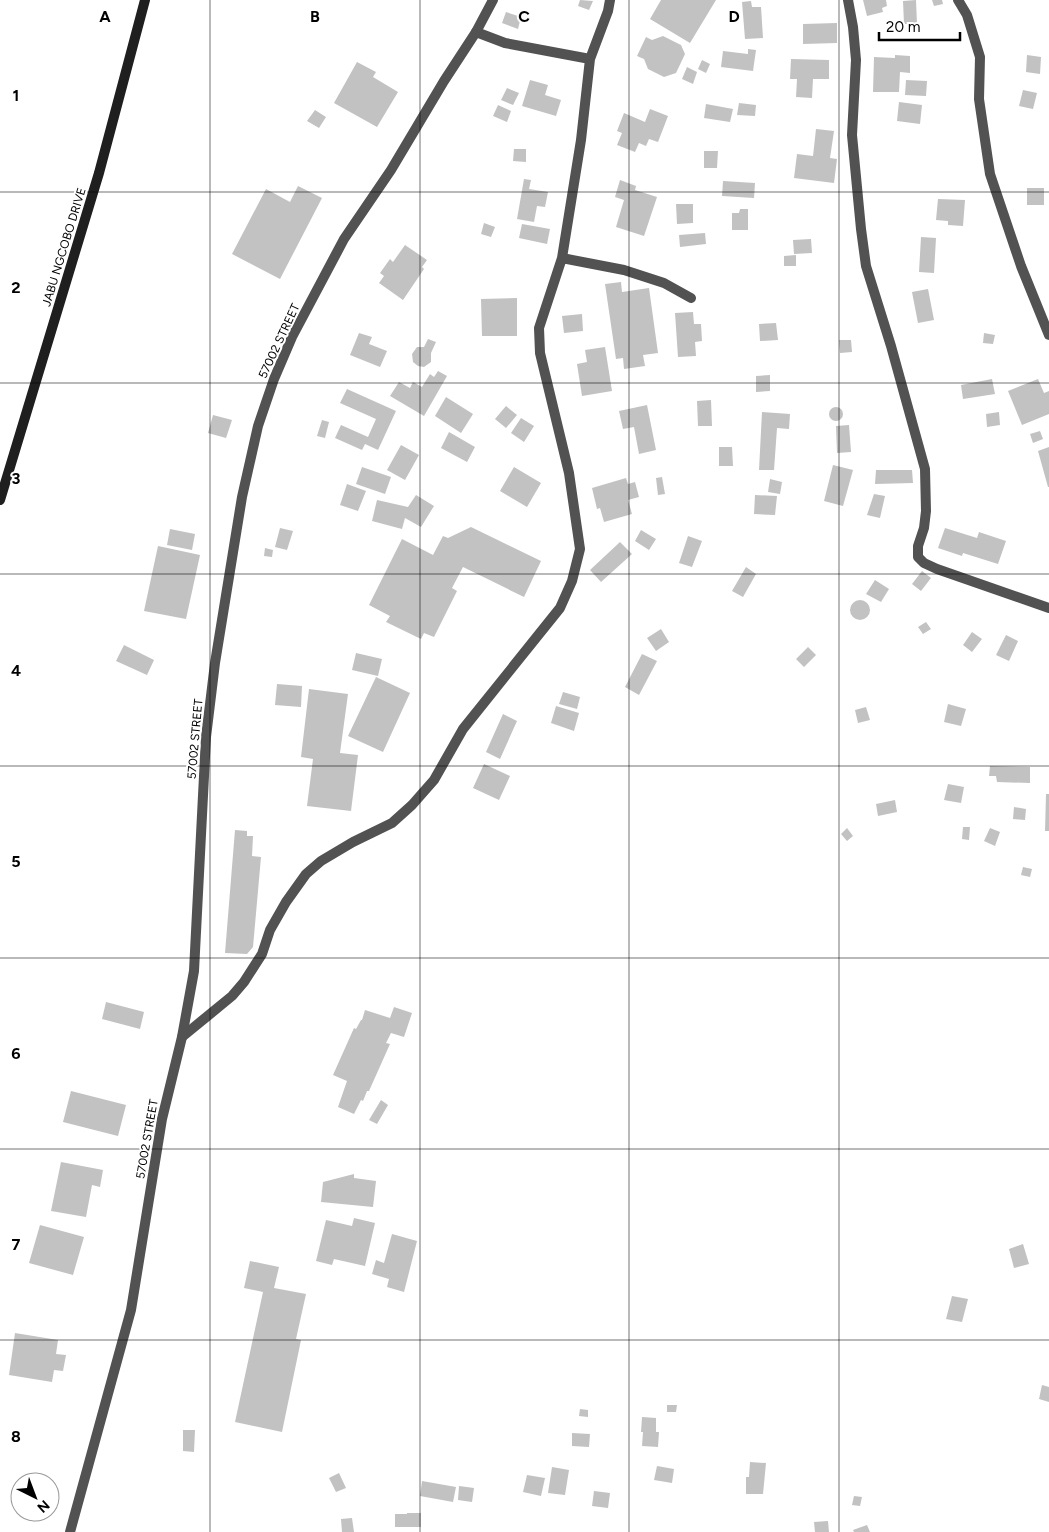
<svg xmlns="http://www.w3.org/2000/svg" width="1049" height="1532" font-family="Figtree,sans-serif">
<style>
.building{fill:#c2c2c2}
.lines{fill:none;stroke-linecap:round;stroke-linejoin:round}
.minor{stroke:#525252;stroke-width:10}
.tertiary{stroke:#525252;stroke-width:10}
.secondary{stroke:#1f1f1f;stroke-width:10}
.grid{fill:none;stroke:#000;stroke-width:1;stroke-opacity:0.55}
.labels{text-anchor:middle;dominant-baseline:central;stroke-width:4;stroke-linejoin:round;paint-order:stroke}
.street-label{font-size:12px;fill:#000;stroke:#fff}
.grid-label{font-size:16px;text-anchor:middle;font-weight:bold;fill:#000;stroke:#fff;stroke-width:4;stroke-linejoin:round;paint-order:stroke}
</style>
<rect width="100%" height="100%" fill="#fff"/>
<path class="building" d="M580,0L593,1L589,10L578,6Z
M661,0H716L690,43L650,19Z
M863,0H886L887,6L882,8L883,12L867,16Z
M916,0L917,24H904L903,1Z
M932,0H942L943,4L934,6Z
M751,1L752,7H761L763,38L745,39L742,2Z
M506,12L521,17L518,29L502,23Z
M837,23V43L803,44V24Z
M663,36L681,45L685,54L676,73L664,77L648,69L644,59L637,56L646,37L652,40Z
M748,49L756,50L753,71L721,67L723,51L748,54Z
M895,55L910,56V73L900,72L899,92H873L874,57L895,58Z
M1027,55L1041,57L1040,74L1026,72Z
M791,59L829,60V79H813L812,98L796,97L797,79H790Z
M702,60L710,64L706,73L698,69Z
M357,62L376,72L373,77L398,92L377,127L334,103Z
M687,67L697,72L693,84L682,79Z
M530,80L548,85L545,95L561,100L556,116L522,106Z
M906,80L927,81L926,96L905,95Z
M507,88L519,93L513,105L501,100Z
M1023,90L1037,93L1033,109L1019,106Z
M899,102L922,105L920,124L897,121Z
M739,103L756,105L755,116L737,115Z
M706,104L733,109L730,122L704,118Z
M498,105L511,111L507,122L493,116Z
M650,109L668,116L658,142L649,139L646,146L639,143L635,152L617,145L622,133L617,131L624,113L645,122Z
M315,110L326,117L319,128L307,121Z
M816,129L834,131L830,158L837,159L834,183L794,178L797,154L813,156Z
M514,149H526V162L513,161Z
M704,151H718L717,168H704Z
M524,179L531,180L529,189L548,192L545,207L537,206L534,222L517,219Z
M620,180L636,186L635,190L657,197L644,236L616,227L624,200L615,197Z
M723,181L755,183L754,198L722,196Z
M298,186L322,198L280,279L232,254L266,189L290,202Z
M1027,188H1044V205H1027Z
M938,199L965,200L963,226L948,225V221L936,220Z
M676,204H693V223L677,224Z
M740,209H748V230H732V213H739Z
M484,223L495,227L491,237L481,234Z
M522,224L550,229L547,244L519,238Z
M705,233L706,244L680,247L679,235Z
M921,237L936,238L934,273L919,272Z
M811,239L812,253L794,254L793,240Z
M405,245L427,260L422,267L424,269L403,300L379,283L384,276L380,273L390,259L393,262Z
M796,255V266H784V256Z
M621,282L622,292L649,288L658,353L643,355L645,366L624,369L623,358L616,359L605,284Z
M928,289L934,320L918,323L912,292Z
M517,298V336H482L481,299Z
M693,312L694,324H701L702,341L695,342L696,356L678,357L675,313Z
M582,314L583,331L564,333L562,316Z
M776,323L778,340L760,341L759,324Z
M359,333L372,337L369,344L387,351L380,367L350,355Z
M984,333L995,335L993,344L983,343Z
M428,339L436,342L431,353V362L424,367L418,366L413,362L412,354L417,347H424Z
M839,340H851L852,352L840,353Z
M605,347L612,391L582,396L577,364L587,362L585,350Z
M438,371L447,376L424,416L390,396L399,382L410,388L413,382L422,387L430,374L434,377Z
M770,375V391L756,392V376Z
M992,379L995,394L963,399L961,385Z
M1038,379L1044,393L1049,391V414L1022,425L1008,391Z
M347,389L396,411L378,450L365,444L362,450L335,438L341,425L368,437L376,419L340,403Z
M446,397L473,414L461,433L435,416Z
M711,400L712,426H698L697,401Z
M647,405L656,450L639,454L634,427L623,429L619,411Z
M506,406L517,415L506,428L495,419Z
M829 414a7 7 0 1 1 14 0a7 7 0 1 1-14 0Z
M762,412L790,414L789,429L777,428L774,470H759Z
M999,412L1000,425L987,427L986,414Z
M213,415L232,420L226,438L208,433Z
M521,418L534,426L524,442L511,433Z
M322,420L329,422L325,438L317,436Z
M849,425L851,452L837,453L836,426Z
M1040,431L1043,439L1033,443L1030,434Z
M449,432L475,447L467,462L441,448Z
M401,445L419,455L405,480L387,470Z
M719,447H732L733,466H719Z
M1049,447V487H1048L1038,451Z
M833,465L853,470L843,506L824,501Z
M362,467L391,477L385,494L356,484Z
M514,467L541,483L527,507L500,491Z
M876,470H912L913,483L875,484Z
M662,477L665,494L658,495L656,478Z
M626,478L628,484L635,482L639,497L628,500L632,514L604,522L600,508L597,509L592,488Z
M770,479L782,482L780,494L768,492Z
M347,484L366,491L358,511L340,505Z
M874,494L885,496L880,518L867,515Z
M416,495L434,506L421,527L405,518L402,529L372,521L377,500L408,507Z
M755,495L777,496L775,515L754,514Z
M471,527L541,561L524,597L463,567L452,588L457,591L434,637L424,633L421,639L386,622L390,616L369,605L402,539L433,555L443,536L448,538Z
M280,528L293,531L287,550L275,547Z
M945,528L977,538L979,532L1006,541L998,564L963,553L962,556L938,548Z
M170,529L195,534L192,550L167,545Z
M641,530L656,539L649,550L635,541Z
M688,536L702,541L692,567L679,563Z
M620,542L632,554L601,582L590,570Z
M158,546L200,555L186,619L144,611Z
M265,548L273,550L272,557L264,556Z
M746,567L756,574L743,597L732,591Z
M922,571L931,578L921,591L912,584Z
M875,580L889,589L881,602L866,594Z
M850 610a10 10 0 1 1 20 0a10 10 0 1 1-20 0Z
M926,622L931,629L923,634L918,627Z
M661,629L669,642L656,651L647,638Z
M972,632L982,639L972,652L963,645Z
M1006,635L1018,641L1009,661L996,655Z
M124,645L154,660L147,675L116,661Z
M808,647L816,655L804,667L796,659Z
M356,653L382,659L378,676L352,670Z
M642,654L657,661L639,695L625,687Z
M376,677L410,693L383,752L348,736Z
M277,684L302,686L301,707L275,705Z
M309,689L348,694L340,753L358,755L351,811L307,806L313,759L301,757Z
M563,692L580,697L577,709L559,704Z
M948,704L966,709L961,726L944,722Z
M556,706L579,713L574,731L551,723Z
M866,707L870,720L858,723L855,710Z
M503,714L517,721L500,759L486,752Z
M484,764L510,776L499,800L473,788Z
M990,766L1030,767V783L997,782L996,776H989Z
M948,784L964,787L961,803L944,800Z
M1046,794H1049V831H1045Z
M895,800L897,812L878,816L876,804Z
M1014,807L1026,809L1025,820L1013,819Z
M963,827H970L969,840L962,839Z
M847,828L853,836L847,841L841,834Z
M990,828L1000,832L995,846L984,841Z
M235,830L247,831V836H253L252,856L261,857L253,947L247,954L225,953Z
M1023,867L1032,869L1030,877L1021,875Z
M106,1002L144,1012L140,1029L102,1019Z
M394,1007L412,1013L404,1037L391,1033L386,1043L390,1044L369,1091H367L363,1101L361,1100L354,1114L338,1107L347,1081L333,1075L354,1028L356,1029L361,1020H362L365,1010L390,1018Z
M71,1091L126,1105L118,1136L63,1122Z
M381,1100L388,1105L377,1124L369,1120Z
M61,1162L103,1170L100,1187L92,1185L86,1217L51,1211Z
M354,1174V1178L376,1181L373,1207L321,1202L323,1182Z
M354,1218L375,1223L365,1266L334,1259L332,1265L316,1261L326,1220L352,1226Z
M40,1225L84,1237L73,1275L29,1263Z
M392,1234L417,1241L404,1292L387,1287L389,1279L372,1274L376,1260L384,1263Z
M1023,1244L1029,1264L1014,1268L1009,1249Z
M250,1261L279,1267L274,1288L306,1294L296,1339L301,1340L282,1432L235,1422L263,1292L244,1288Z
M952,1296L968,1299L962,1322L946,1319Z
M15,1333L58,1340L56,1354L66,1355L63,1371L54,1370L52,1382L9,1375Z
M1042,1385L1049,1387V1402L1039,1399Z
M667,1405H677L676,1412H667Z
M580,1409L588,1410V1417L579,1416Z
M642,1417L656,1418V1432H659L658,1447L642,1446L643,1432H641Z
M183,1430H195L194,1452L183,1451Z
M572,1433L590,1434L589,1447L572,1446Z
M750,1462L766,1463L763,1494H746V1477H749Z
M657,1466L674,1469L672,1483L654,1480Z
M552,1467L569,1470L565,1495L548,1493Z
M339,1473L346,1488L336,1492L329,1478Z
M527,1475L545,1478L541,1496L523,1492Z
M422,1481L456,1487L453,1502L420,1496Z
M459,1486L474,1488L472,1502L458,1500Z
M594,1491L610,1493L608,1508L592,1506Z
M854,1496L862,1497L860,1506L852,1505Z
M407,1513H421V1527H395V1514H407Z
M352,1518L354,1532H342L341,1519Z
M828,1521L829,1532H815L814,1522Z
M867,1525L870,1532H854L853,1530Z"/>
<g class="lines">
<path class="minor" d="M848,0L853,27L856,60L852,135L861,229L866,266L891,346L925,469L926,511L924,528L918,546V557L924,563L937,569L1049,608
M958,0L967,15L980,57L979,99L990,174L1021,266L1049,335
M476,32L505,43L590,59
M562,258L624,270L664,283L691,298
M182,1037L232,996L244,982L262,954L270,930L286,902L306,874L321,861L353,842L392,823L412,805L434,780L463,729L560,608L572,581L580,549L569,473L540,353L539,328L562,258L581,140L590,59L608,11L610,0"/>
<path class="tertiary" d="M70,1532L131,1310L162,1119L182,1037L194,971L206,737L215,663L242,497L258,426L274,379L292,337L344,239L391,170L444,81L476,32L493,0"/>
<path class="secondary" d="M0,500L99,173L145,0"/>
</g>
<path class="grid" d="M210,0V1532M420,0V1532M629,0V1532M839,0V1532M0,192H1049M0,383H1049M0,574H1049M0,766H1049M0,958H1049M0,1149H1049M0,1340H1049"/>
<g class="labels">
<g class="street-label">
<text transform="translate(64 247) rotate(-73)">JABU NGCOBO DRIVE</text>
<text transform="translate(279 341) rotate(-65)">57002 STREET</text>
<text transform="translate(195 739) rotate(-85)">57002 STREET</text>
<text transform="translate(147 1139) rotate(-80)">57002 STREET</text>
</g>
</g>
<g class="grid-label">
<text x="105" y="22">A</text>
<text x="315" y="22">B</text>
<text x="524" y="22">C</text>
<text x="734" y="22">D</text>
<text x="16" y="101">1</text>
<text x="16" y="293">2</text>
<text x="16" y="484">3</text>
<text x="16" y="676">4</text>
<text x="16" y="867">5</text>
<text x="16" y="1059">6</text>
<text x="16" y="1250">7</text>
<text x="16" y="1442">8</text>
</g>
<g transform="translate(35 1497) rotate(138)"><circle r="24" fill="#ffffff" stroke="#999999"/>
<path d="M0-4L9 19L0 12L-9 19Z" fill="#000000"/>
<text y="-8" font-size="14" font-weight="bold" text-anchor="middle" fill="#000000">N</text>
</g>
<path d="M879 32v8h81v-8" fill="none" stroke="#000000" stroke-width="2.5"/>
<text x="886" y="32" font-size="15" fill="#000000" stroke="#ffffff" stroke-width="4" paint-order="stroke">20 m</text>
</svg>
